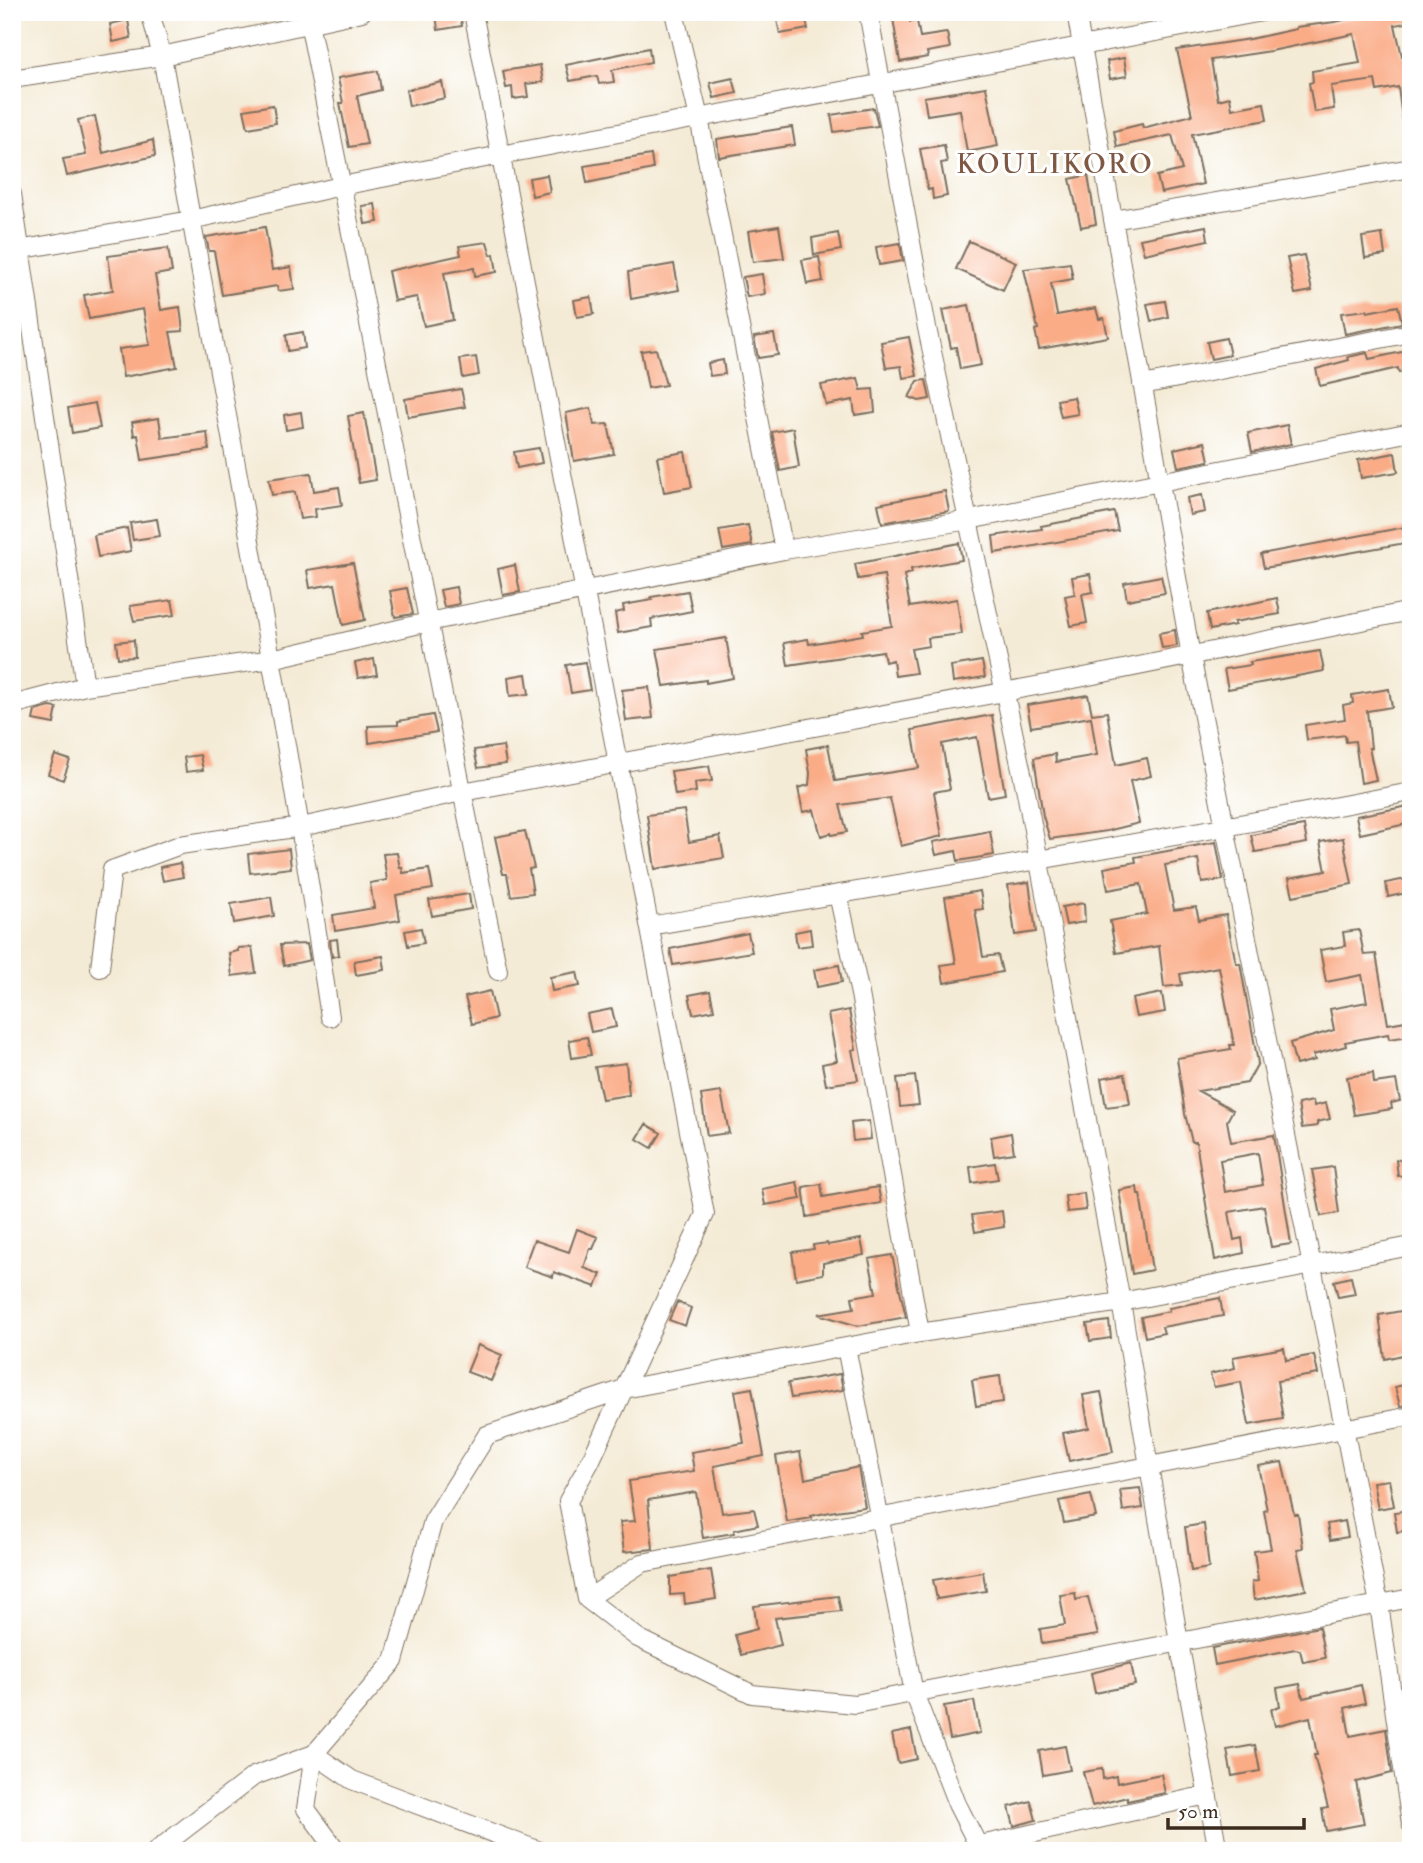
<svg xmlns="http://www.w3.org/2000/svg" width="1423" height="1863" font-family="'IM FELL Double Pica',serif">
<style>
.building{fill:#faac87;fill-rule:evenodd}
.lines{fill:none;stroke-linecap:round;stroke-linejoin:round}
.minor-casing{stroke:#7c6e5e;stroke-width:20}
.minor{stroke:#fff;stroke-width:18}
.labels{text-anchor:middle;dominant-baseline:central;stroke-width:6;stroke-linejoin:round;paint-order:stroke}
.quarter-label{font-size:28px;letter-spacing:2px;fill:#7e5843;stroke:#fff}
</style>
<rect width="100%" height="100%" fill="#fff"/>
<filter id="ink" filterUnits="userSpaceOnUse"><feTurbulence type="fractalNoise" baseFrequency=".0143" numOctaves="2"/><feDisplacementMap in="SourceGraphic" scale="14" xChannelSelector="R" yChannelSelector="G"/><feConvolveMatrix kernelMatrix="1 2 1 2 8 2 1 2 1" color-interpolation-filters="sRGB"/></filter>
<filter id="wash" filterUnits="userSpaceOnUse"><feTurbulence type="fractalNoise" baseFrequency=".00686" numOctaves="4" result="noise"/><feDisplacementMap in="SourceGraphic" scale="28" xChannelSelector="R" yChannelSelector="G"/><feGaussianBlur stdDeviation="1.57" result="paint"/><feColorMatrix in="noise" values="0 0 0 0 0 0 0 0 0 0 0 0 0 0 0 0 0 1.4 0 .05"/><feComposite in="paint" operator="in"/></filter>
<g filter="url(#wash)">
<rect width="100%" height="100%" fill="#f4ebd6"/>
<g id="blocks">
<path class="building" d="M443,12H460L462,26L438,30L436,14Z
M892,12H908L910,22L917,21L920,37L947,33L950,48L927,52L928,57L900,62Z
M1370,12H1411V22L1395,25L1402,56L1411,55V117L1402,118L1398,87L1377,91L1375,80L1331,86L1334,109L1314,112L1309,83L1313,82L1312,71L1360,63L1354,34L1271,51L1211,60L1218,100L1230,97L1232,109L1264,103L1267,120L1192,134L1203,184L1161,193L1157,176L1182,170L1172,135L1117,147L1114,131L1142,124L1143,128L1192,115L1177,50L1250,39L1296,29V27L1335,22L1370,14Z
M805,15L808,29L780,34L777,20Z
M128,20L131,38L113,42L110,24Z
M649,48L651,62L612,70L614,82L599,84L597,76L570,81L566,65Z
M1124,58L1127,76L1110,79L1107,61Z
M540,65L543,82L526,84L528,97L513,99L512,87L506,88L503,71Z
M378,71L381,90L357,96L367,144L349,147L340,103H343L338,78Z
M733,78L737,93L714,98L710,83Z
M442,82L445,98L409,106L406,90Z
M986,87L998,146L967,152L960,110L927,115L924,97Z
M273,105L276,123L248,128L244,110Z
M874,108L878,126L834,132L831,115Z
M95,116L103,153L153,140L155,156L67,176L63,159L86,155L78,120Z
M792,127L795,145L719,157L717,139Z
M944,145L947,162L941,163L947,196L933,199L932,189L928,190L920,149Z
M651,155L653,169L587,183L584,166Z
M547,175L550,192L532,196L529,178Z
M1088,175L1096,224L1081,227L1070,179Z
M375,204L378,222L365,224L362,206Z
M779,226L784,258L753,262L748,231Z
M1206,226L1208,240L1144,254L1140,239Z
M265,227L272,270L291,267L294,289L278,291L277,286L222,295L214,251H209L206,237Z
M838,233L841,250L814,255L812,238Z
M1382,234L1385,255L1365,258L1362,237Z
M969,241L1016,262L1003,290L956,269Z
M487,242L491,255L494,254L497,272L475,276L474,268L444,273L453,320L424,326L417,297L394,301L388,271L461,255L459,246Z
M900,243L903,261L879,265L876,247Z
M168,248L172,272L155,275L161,310L180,307L183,331L170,332L177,367L123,377L119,349L150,345L143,309L89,319L84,295L113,290L108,256Z
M1304,255L1312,291L1295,294L1287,258Z
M819,257L823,281L807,284L802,260Z
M1070,263L1073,279L1051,283L1057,315L1096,308L1099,319L1104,318L1108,337L1039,349L1035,330L1038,329L1024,269Z
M674,264L679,290L631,299L628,272Z
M762,274L765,294L747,297L743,277Z
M591,297L594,314L577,317L574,300Z
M1165,301L1168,317L1151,321L1147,304Z
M969,305L981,365L960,369L956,347L951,348L943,310Z
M1398,306L1402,323L1345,334L1341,313L1367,310V312Z
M303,332L305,348L288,351L286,335Z
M774,334L778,355L758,358L754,337Z
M909,337L917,376L903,378L901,366L886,368L881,342Z
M1226,338L1230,355L1211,359L1207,342Z
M656,349L666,385L648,388L641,351Z
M1411,350V370L1399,373L1398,368L1320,386L1316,369L1349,360L1348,357L1367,353L1369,359Z
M476,357L479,375L463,378L460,359Z
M723,360L725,374L710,376L708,363Z
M858,378L861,390L873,389L875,412L855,415L853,400L826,405L821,385Z
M926,380L930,399L919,401L909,397L918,381Z
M461,389L465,407L408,417L405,399Z
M1074,397L1078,414L1061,417L1057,400Z
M95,403L100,428L72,433L68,408Z
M591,408L594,425L608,424L614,454L574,461L566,413Z
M301,412L303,427L286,430L284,415Z
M364,413L376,480L359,483L348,416Z
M159,418L162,438L207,432L209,450L142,460L138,435L134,436L132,422Z
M1287,425L1291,444L1252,452L1248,433Z
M793,428L799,467L780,471L772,432Z
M1205,442L1209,461L1178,467L1174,449Z
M539,448L542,463L517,468L514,452Z
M685,452L692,487L664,492L657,457Z
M1395,453L1398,472L1361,478L1358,460Z
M311,473L314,491L339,487L342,505L315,509L316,517L300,519L295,492L272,495L269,479Z
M945,491L949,511L882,523L878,504Z
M1202,495L1205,512L1190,515L1187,498Z
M1114,512L1118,531L995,553L993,536L1042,529L1041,526Z
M157,519L160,536L133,540L130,523Z
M748,525L752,545L723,550L719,530Z
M1411,526V542L1264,568L1261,554Z
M127,528L131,551L98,557L94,535Z
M959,543L962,560L911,569L912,573L904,575L910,607L957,599L962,634L928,638L929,646L911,649L916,673L895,676L893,660L885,662L883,651L788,665L784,643L808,639L809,644L863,635L862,631L892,626L884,575L858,579L855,564Z
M353,563L365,620L343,625L335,584L310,588L307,570Z
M515,565L520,592L503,595L498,569Z
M1090,574L1093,592L1082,594L1087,623L1071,626L1065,596L1075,594L1072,577Z
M1161,576L1165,593L1127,600L1124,583Z
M456,587L459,604L444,607L440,590Z
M407,588L413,614L395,617L390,591Z
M688,591L692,611L651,619L652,627L618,633L615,613L624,611L623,605L652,600L651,597Z
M1277,598L1280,614L1234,622L1235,625L1210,630L1207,613Z
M172,600L175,615L134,621L130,606Z
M1175,630L1177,646L1162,648L1159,633Z
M726,638L733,678L706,683V680L664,686L657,649Z
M134,640L135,657L118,658L116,642Z
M1320,651L1324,671L1228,689L1224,669L1251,665L1250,662Z
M374,659L377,675L358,678L355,663Z
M982,661L985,677L953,682L951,666Z
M585,662L590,690L571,693L566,665Z
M526,674L529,694L510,696L508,677Z
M649,687L653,718L626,721L622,690Z
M1389,689L1392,707L1367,711L1371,748H1369L1376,780L1361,783L1355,741L1346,742L1345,735L1307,740L1305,725L1345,719L1343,705L1353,703L1352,695Z
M1088,695L1092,714L1107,712L1116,765L1147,758L1151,776L1130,781L1139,823L1107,831L1050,839L1043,816L1034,758L1055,754L1056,762L1097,755L1091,717L1031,727L1027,705Z
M50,707L57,708L54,724L33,720L35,711Z
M433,715L437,732L369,743L368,726L398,725V721Z
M992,715L1005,794L988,797L977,737L942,744L950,789L934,792L942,836L901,846L890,798L840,805L847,832L831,835V833L821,836L814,810L803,812L798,788L809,785L810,773L806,749L828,745L835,781L919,768L912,730Z
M503,746L506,764L478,768L474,750Z
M55,755L70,760L63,780L48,774Z
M200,755L203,770L186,772L184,757Z
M709,766L712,781L695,783L696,792L675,795L671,771Z
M1409,806L1411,823L1360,834L1356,816Z
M684,810L689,842L720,836L724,858L655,869L647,815Z
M1304,826L1307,843L1255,852L1251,835Z
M525,831L534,868L529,869L533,893L511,896L507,874H503L495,837Z
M990,831L994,855L958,861L956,851L936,855L933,842Z
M1343,838L1352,884L1293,896L1289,878L1326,871L1320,842Z
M1216,842L1223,880L1202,883L1198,859L1165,865L1174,910L1196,907L1199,920L1226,915L1236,963H1240L1258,1063L1247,1083L1198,1091L1233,1110L1227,1121L1231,1142L1274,1135L1291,1244L1271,1247L1264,1206L1229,1212L1234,1240L1242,1238L1244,1253L1215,1260L1196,1142H1192L1185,1114L1177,1058L1231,1049L1230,1045H1234L1219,967L1180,974L1182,985L1164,987L1159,946L1116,953L1110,921L1147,914L1141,884L1108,890L1104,868L1136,862L1135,857ZM1258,1153L1263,1185L1225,1192L1220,1160Z
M289,849L291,868L250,873L248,854Z
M397,853L400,868L402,867L403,873L429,869L433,889L396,895L400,920L335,931L333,915L374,908L370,883L387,880L383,854Z
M180,863L183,877L163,881L160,867Z
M1411,878V892L1388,897L1386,883Z
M1029,882L1036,932L1015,935L1008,885Z
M980,891L983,909L975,910L983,957L998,955L1002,972L944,983L941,965L956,963L945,897Z
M469,894L471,909L432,916L429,900Z
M271,897L274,916L234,923L231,904Z
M1084,903L1085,922L1066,925L1062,907Z
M421,928L424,943L408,946L405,931Z
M810,929L812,945L797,947L795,932Z
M1359,930L1364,955L1376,954L1388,1024L1411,1020V1036L1389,1039L1388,1034L1345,1042L1346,1046L1313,1055L1315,1060L1296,1065L1290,1043L1334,1030L1330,1009L1367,1002L1362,975L1326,982L1320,950L1345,946L1343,932Z
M748,933L752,952L673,965L670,949Z
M337,939L339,955L332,957L330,940Z
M307,944L310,960L284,966L280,945Z
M252,947L256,973L232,976L229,953L238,951V948Z
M383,956L385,970L356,975L354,961Z
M839,965L842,982L817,987L814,970Z
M577,972L580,986L552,991L550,977Z
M490,991L496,1018L472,1024L465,997Z
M710,991L714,1010L693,1014L689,995Z
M1162,993L1165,1012L1136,1017L1132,999Z
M612,1009L616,1027L591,1032L587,1014Z
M849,1010L856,1049L852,1050L858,1080L826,1085L822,1064L837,1061L828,1014Z
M587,1037L591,1055L572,1058L569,1040Z
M626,1063L629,1095L602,1099L595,1067Z
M1373,1073L1374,1083L1396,1080L1400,1101L1391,1103L1392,1109L1354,1115L1347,1077Z
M1125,1074L1130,1104L1106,1107L1101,1078Z
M915,1076L919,1105L900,1107L897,1078Z
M721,1092L729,1133L707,1136L701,1095Z
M1313,1101L1314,1106L1326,1103L1330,1119L1317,1122V1126L1302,1128L1298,1104Z
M869,1121L871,1139L853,1141L851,1123Z
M646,1124L661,1133L652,1148L637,1139Z
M1011,1133L1014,1153L994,1156L991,1137Z
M1411,1158V1174L1398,1176L1396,1160Z
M995,1163L998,1179L972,1183L970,1167Z
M1333,1167L1339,1213L1321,1216L1312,1170Z
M797,1182L801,1199L765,1205L762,1189Z
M821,1184L823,1197L878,1187L881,1203L807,1217L803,1187Z
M1137,1187L1138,1194H1140L1152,1270L1132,1274L1119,1190Z
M1084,1193L1086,1210L1067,1212L1065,1196Z
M1002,1211L1004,1227L975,1232L972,1215Z
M577,1229L598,1237L593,1249H590L584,1268L601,1274L596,1287L554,1272L553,1277L524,1267L534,1240L569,1252Z
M861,1239L864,1255L823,1263V1274L796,1279L792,1252L814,1249L813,1245L827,1243L828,1245Z
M892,1255L906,1317L858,1326L818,1314L854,1308L852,1297L876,1293L869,1259Z
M1351,1277L1355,1294L1338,1297L1334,1281Z
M1220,1298L1223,1316L1162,1327L1164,1333L1145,1337L1141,1317L1169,1311V1308Z
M677,1302L691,1308L685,1326L669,1320Z
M1407,1310L1411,1331V1353L1385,1359L1379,1315Z
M1109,1321L1111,1338L1090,1341L1087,1324Z
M478,1345L502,1355L491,1381L467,1372Z
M1284,1348L1286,1360L1314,1355L1318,1374L1277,1381L1283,1419L1249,1425L1241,1382L1214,1387L1210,1374L1235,1368L1233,1357Z
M840,1374L843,1390L791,1398L788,1383Z
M1000,1376L1003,1402L976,1406L972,1380Z
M1411,1383V1405L1400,1406L1395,1387Z
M752,1388L764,1456L714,1466L722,1513L754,1509L758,1525L734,1530V1533L703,1538L696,1492L648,1500L653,1549L624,1552L620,1522L635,1521L629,1481L694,1471L691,1452L744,1443L735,1391Z
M1101,1392L1113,1452L1069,1461L1063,1433L1089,1428L1083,1395Z
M800,1452L805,1479L858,1467L865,1507L835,1511L811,1516L812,1518L787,1522L776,1456Z
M1282,1462L1294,1514H1298L1303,1548L1297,1549L1306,1590L1254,1600L1252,1582L1258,1581L1254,1551L1271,1549L1264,1511L1267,1510L1258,1466Z
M1389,1480L1394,1506L1378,1509L1373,1482Z
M1140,1488L1143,1508L1123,1511L1120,1490Z
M1091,1495L1096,1517L1064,1523L1059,1501Z
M1411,1510V1530L1397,1532L1394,1512Z
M1345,1521L1348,1537L1330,1540L1327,1524Z
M1204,1524L1209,1568L1191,1571L1185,1527Z
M711,1570L716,1599L685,1604L684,1594L670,1595V1577Z
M983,1572L986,1591L937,1599L933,1580Z
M1075,1593L1076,1600L1088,1597L1098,1635L1042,1644L1040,1629L1065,1625L1060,1595Z
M838,1596L841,1611L775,1618L781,1645L741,1655L735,1635L757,1629L754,1606Z
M1319,1627L1325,1658L1303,1662L1300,1650L1295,1649L1215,1665L1212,1648Z
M1131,1663L1135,1685L1095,1693L1091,1673Z
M1300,1684L1303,1698L1361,1685L1365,1703L1345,1708L1350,1736L1386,1729L1392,1773L1356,1782L1364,1824L1326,1831L1322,1809L1328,1808L1314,1755H1317L1310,1717L1275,1726L1271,1709L1280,1706L1277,1688Z
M974,1701L980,1733L950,1739L944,1706Z
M911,1730L917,1759L898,1763L892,1734Z
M1255,1745L1260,1771L1232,1776L1227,1750Z
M1065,1746L1070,1770L1043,1775L1039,1751Z
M1102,1769L1103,1779L1116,1776L1117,1783L1161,1774L1165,1793L1127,1801V1797L1092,1806L1083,1772Z
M1031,1801L1036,1820L1014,1826L1009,1807Z"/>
</g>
</g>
<g filter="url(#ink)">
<use href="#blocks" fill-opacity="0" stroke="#7c6e5e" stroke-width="2"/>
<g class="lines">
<defs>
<path id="minor" d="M150,12L162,56C218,376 282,695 330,1017
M307,12L498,971
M473,12L705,1214L590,1462L568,1501L587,1599L638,1638L752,1694L855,1704L1411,1598
M674,12L699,118L784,550
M868,12L927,328L1026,792L1121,1302L1179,1642L1218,1851
M1076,12L1191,656L1379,1604L1411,1824
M12,79L162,56L362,12
M12,194L85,686
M1113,220L1411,168
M12,251L191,220L341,186L501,155L1262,12
M1142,385L1411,333
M12,705L85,686L272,659L428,622L784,550L969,520L1411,432
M838,894L860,994L920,1333
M650,926C904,883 1158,841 1411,792
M100,968L112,870L180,845L301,827L462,792L1079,678L1411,611
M846,1347L914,1693L957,1804L981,1851
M587,1599L642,1563L1411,1416
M976,1846L1207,1795
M156,1851L254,1776L314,1754L352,1780L540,1851
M337,1851L306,1809L314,1754L394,1661L433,1521L487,1435L624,1389L920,1333L1121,1302L1411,1246"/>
</defs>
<use href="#minor" class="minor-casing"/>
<use href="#minor" class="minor"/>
</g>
</g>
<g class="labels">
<g class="quarter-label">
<text x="1055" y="164">KOULIKORO</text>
</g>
</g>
<rect width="1423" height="1863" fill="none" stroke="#fff" stroke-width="42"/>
<path d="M1168 1818v10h136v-10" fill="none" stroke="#3b2a1e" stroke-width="3.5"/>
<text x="1178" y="1818" font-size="21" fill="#3b2a1e" stroke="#ffffff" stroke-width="5" paint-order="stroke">50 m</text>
</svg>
